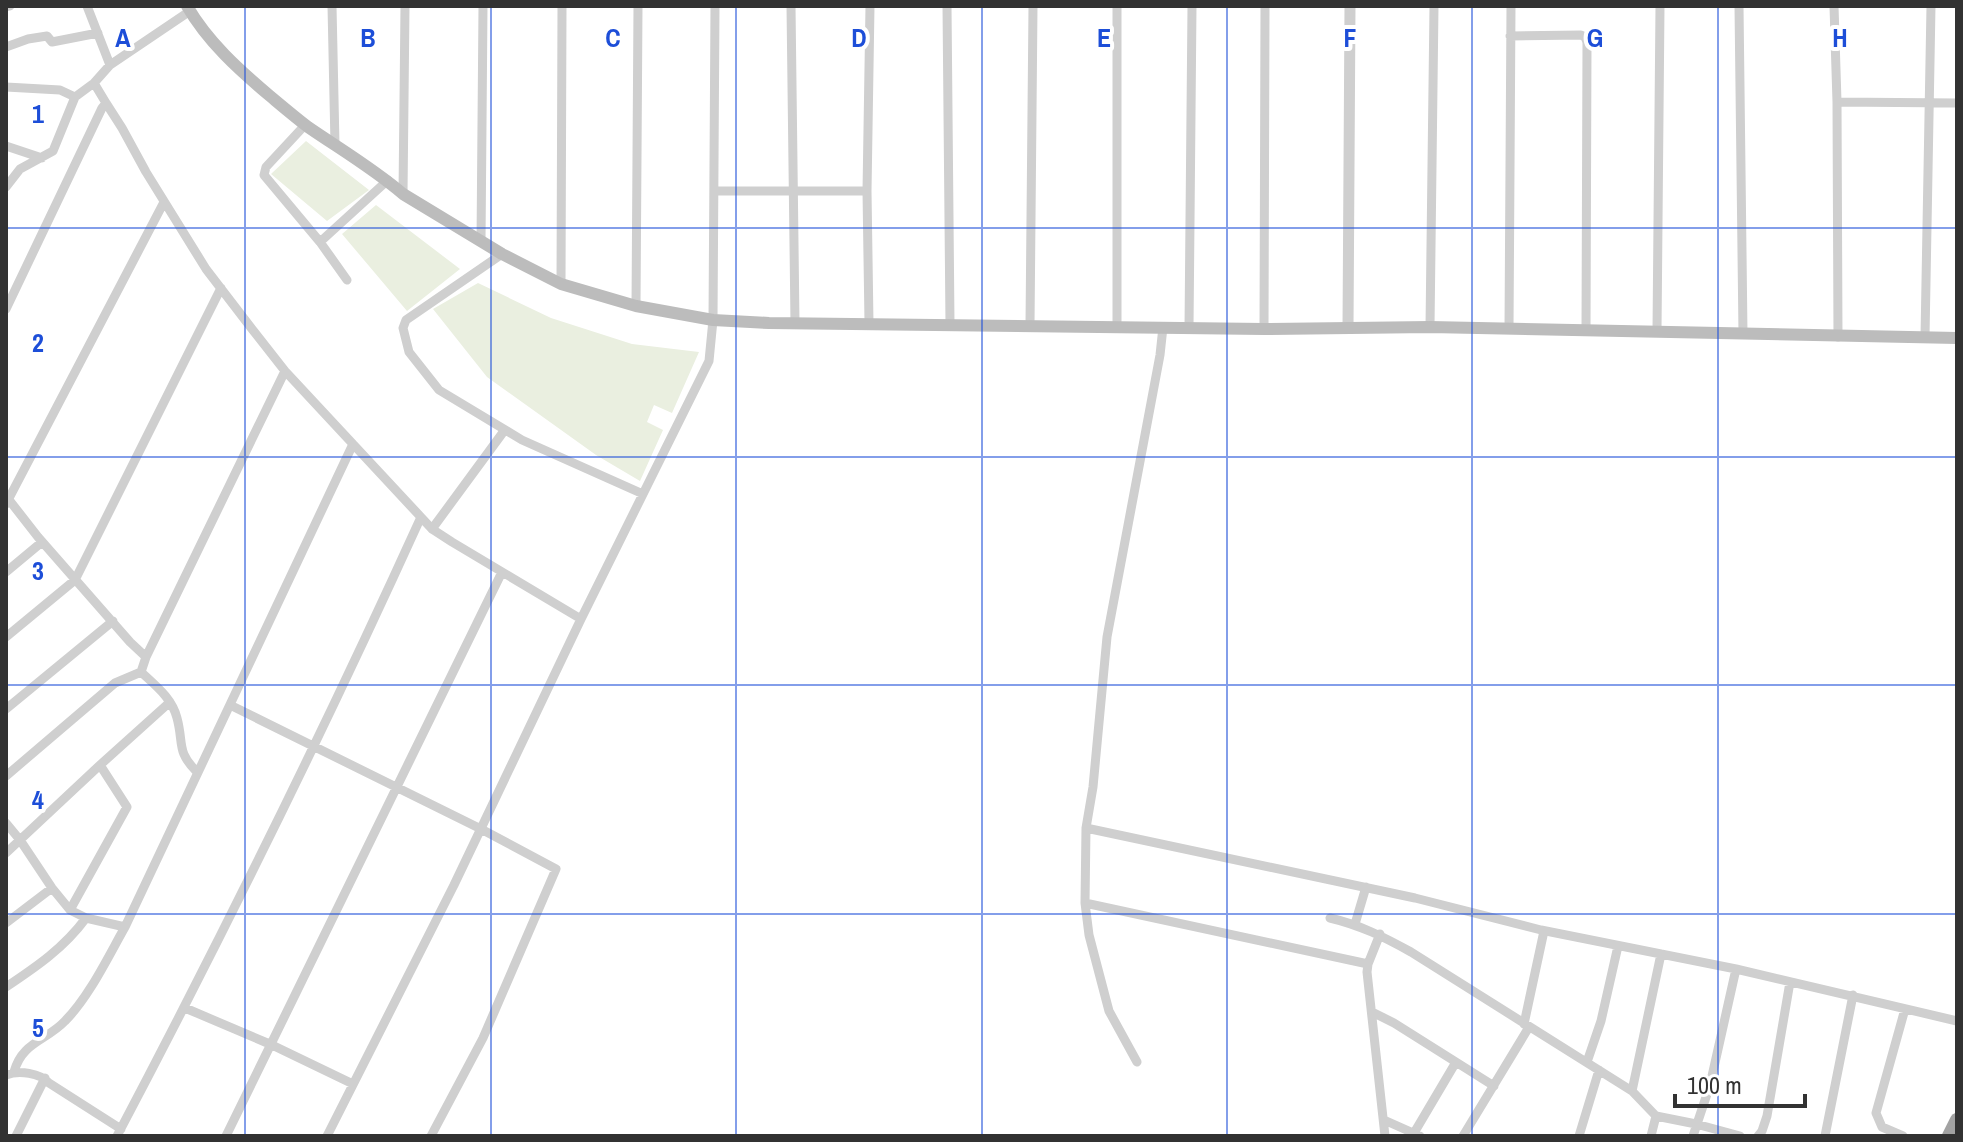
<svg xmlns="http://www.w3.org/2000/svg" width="1963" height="1142" font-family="'Archivo Narrow',sans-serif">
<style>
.green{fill:#eaefe0}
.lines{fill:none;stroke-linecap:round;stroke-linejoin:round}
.minor{stroke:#cfcfcf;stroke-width:9}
.tertiary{stroke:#cfcfcf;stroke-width:11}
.secondary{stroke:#bcbcbc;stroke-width:12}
.trunk{stroke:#a2a2a2;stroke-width:14}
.grid{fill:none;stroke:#1d4ed8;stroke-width:2;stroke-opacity:0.55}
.grid-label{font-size:26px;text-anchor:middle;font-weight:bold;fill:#1d4ed8;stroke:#fff;stroke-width:8;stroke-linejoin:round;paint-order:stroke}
</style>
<rect width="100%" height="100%" fill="#fff"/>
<path class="green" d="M306,141L369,190L327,221L271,174Z
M376,205L460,269L407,311L342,234Z
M478,283L551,318L632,344L699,352L672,413L654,405L647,422L663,430L640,481L596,455L487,377L433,309Z"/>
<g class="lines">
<path class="minor" d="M87,6L110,65
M332,6L335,145
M791,6L795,323
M947,6L950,324
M1739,6L1743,334
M1834,6L1837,102L1838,337
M6,7L10,6
M1510,36L1581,35L1585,37L1587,42L1586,330
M6,47L28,39L47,36L52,42L98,33
M6,87L60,90L75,97
M1837,102L1957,103
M106,103L122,128L146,172L206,269L252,329L285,371L432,529L452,542L581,619
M305,125L266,167L264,175L320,242L347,280
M6,146L42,158
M6,187L20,169L53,151L75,97L94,83L110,65L190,11
M714,191H867
M403,194L405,6
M320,242L388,180
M481,242L483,6
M502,254L406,320L403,328L409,352L439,390L522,440L643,494
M561,284L562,6
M636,306L638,6
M6,309L102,108L106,103L94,83
M869,323L867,191L870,6
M1030,325L1033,6
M1117,327V6
M1430,327L1434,6
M1189,328L1192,6
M1264,329L1265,6
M1509,329L1511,6
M1657,331L1660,6
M1925,337L1931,6
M6,496L38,537L130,642L146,657
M6,504L164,202
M432,529L504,431
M6,572L42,542
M6,637L75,580L221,288
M141,672C156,686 172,698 177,718C184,744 176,751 197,772
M230,705L481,829L556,869L483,1038L431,1136
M6,709L113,621
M6,776L115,683L141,672L146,657L285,371
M6,823L20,840L52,888L70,910L86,918L125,927
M1086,828L1415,898L1541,930L1736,969L1957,1021
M6,853L100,765L170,702
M1085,903L1368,964
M70,910L127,807L100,765
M1330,918C1360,925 1384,937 1411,952L1632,1091L1656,1116L1696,1124L1740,1136
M6,923L52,888
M1355,924L1366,887
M1380,934L1368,964L1367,972L1385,1136
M6,987C36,967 64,948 86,918
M185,1008L272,1045L353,1084
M1372,1012L1394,1023L1494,1086
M1524,1024L1544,931
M1137,1062L1109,1011L1089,935L1085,903L1086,828L1093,787L1107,637L1160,355L1163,327
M1587,1062L1601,1021L1618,946
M14,1072C22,1042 46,1041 65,1021C89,997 108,957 125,927L353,444
M6,1075C19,1070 40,1073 49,1083L121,1129
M1632,1091L1661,954
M1384,1120L1420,1136
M1414,1133L1456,1062
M16,1136L45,1078
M117,1136C224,933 326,726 421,517
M226,1136L502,572
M327,1136L454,885L581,619L709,361L713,320L715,6
M1463,1136L1529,1027
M1579,1136L1599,1070
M1651,1136L1656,1116
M1693,1136L1710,1085L1736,969
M1758,1136L1762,1131L1767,1116L1790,982
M1825,1136L1853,995
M1903,1136L1882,1127L1876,1113L1905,1009"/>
<path class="tertiary" d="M1348,328L1350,6"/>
<path class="secondary" d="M187,6C208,42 238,69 270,96C282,106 295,117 308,127C340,149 374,169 403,194L502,254L561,284L636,306L713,320L769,323L1264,329L1430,327L1957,338"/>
<path class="trunk" d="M1949,1136L1957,1120"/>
</g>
<path class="grid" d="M245,6V1136M491,6V1136M736,6V1136M982,6V1136M1227,6V1136M1472,6V1136M1718,6V1136M6,228H1957M6,457H1957M6,685H1957M6,914H1957"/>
<g class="grid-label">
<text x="123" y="47">A</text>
<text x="368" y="47">B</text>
<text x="613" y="47">C</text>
<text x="859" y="47">D</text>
<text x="1104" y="47">E</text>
<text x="1350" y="47">F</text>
<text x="1595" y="47">G</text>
<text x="1840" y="47">H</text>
<text x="38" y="123">1</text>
<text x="38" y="352">2</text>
<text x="38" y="580">3</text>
<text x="38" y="809">4</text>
<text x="38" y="1037">5</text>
</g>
<rect width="1963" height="1142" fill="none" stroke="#323232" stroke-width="16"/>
<path d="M1675 1094v12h130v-12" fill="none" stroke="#323232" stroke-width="4"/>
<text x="1687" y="1094" font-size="24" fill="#323232" stroke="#ffffff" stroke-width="6" paint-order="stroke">100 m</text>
</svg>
